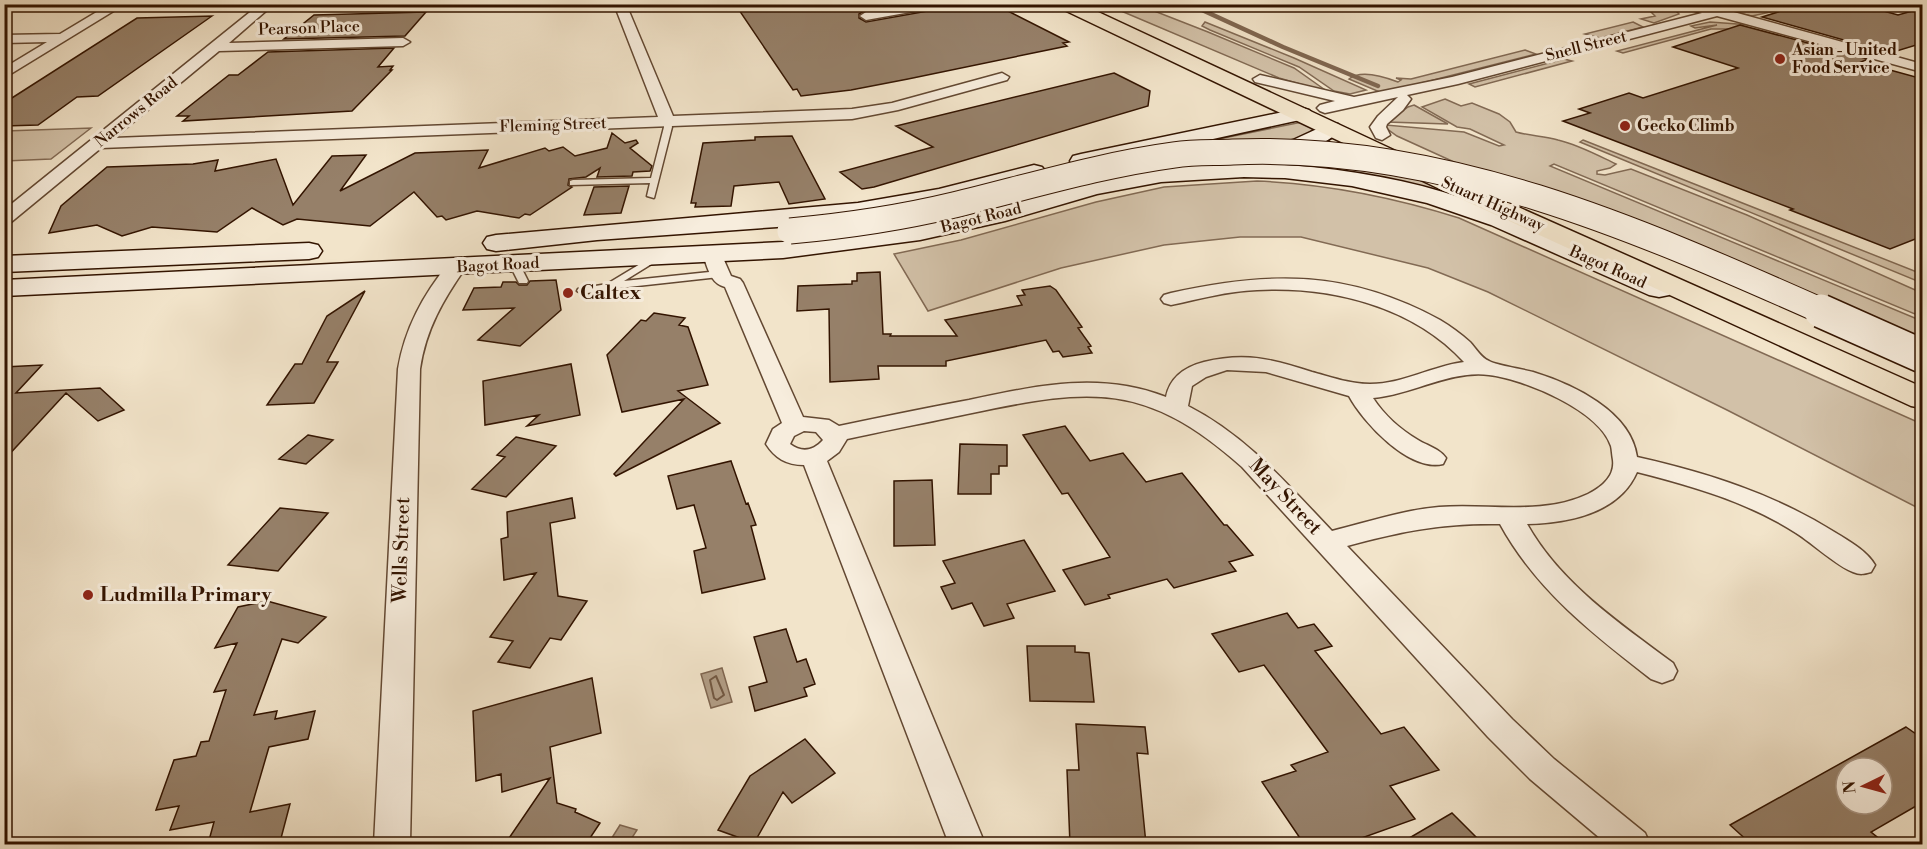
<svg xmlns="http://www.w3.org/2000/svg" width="1927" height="849" font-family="'Libre Bodoni',serif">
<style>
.green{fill:#d2c1a8;stroke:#826a54;stroke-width:1.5}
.water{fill:#b19d85;stroke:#7f6650;stroke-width:1.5}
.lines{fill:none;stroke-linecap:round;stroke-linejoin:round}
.shore{stroke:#725842;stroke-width:2}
.stream{stroke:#7f6650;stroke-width:4.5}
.building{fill:#968069;stroke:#331400;stroke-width:1.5;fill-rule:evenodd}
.service-casing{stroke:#634832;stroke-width:3}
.minor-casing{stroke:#634832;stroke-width:3}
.secondary-casing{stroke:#331400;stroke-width:3}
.trunk-casing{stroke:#331400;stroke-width:3}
.service{fill:#f7eddd;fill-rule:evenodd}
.minor{fill:#f7eddd;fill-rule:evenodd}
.secondary{fill:#f7eddd;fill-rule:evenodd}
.trunk{fill:#f2e4ca;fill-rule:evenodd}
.secondary-bridge-far1-casing{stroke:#331400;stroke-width:27;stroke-linecap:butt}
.secondary-bridge-casing{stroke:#331400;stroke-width:36;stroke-linecap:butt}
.secondary-bridge-far1{stroke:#f7eddd;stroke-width:25}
.secondary-bridge{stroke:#f7eddd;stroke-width:33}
.poi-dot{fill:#8f2418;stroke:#f7eddd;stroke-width:2}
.labels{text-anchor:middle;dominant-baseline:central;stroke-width:6;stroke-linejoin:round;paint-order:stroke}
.far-street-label{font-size:16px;fill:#331400;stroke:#f7eddd}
.far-poi-label{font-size:16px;font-weight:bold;fill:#331400;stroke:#f7eddd;text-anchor:start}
.poi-label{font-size:20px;font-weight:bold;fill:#331400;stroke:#f7eddd;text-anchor:start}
.street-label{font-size:20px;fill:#331400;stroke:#f7eddd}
</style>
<rect width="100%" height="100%" fill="#f2e4ca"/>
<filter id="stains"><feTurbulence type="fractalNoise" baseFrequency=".00333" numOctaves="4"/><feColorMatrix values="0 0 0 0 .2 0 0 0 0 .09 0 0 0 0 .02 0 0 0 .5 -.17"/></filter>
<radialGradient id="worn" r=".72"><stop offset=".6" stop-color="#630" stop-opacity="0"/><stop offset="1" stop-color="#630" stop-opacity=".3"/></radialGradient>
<path class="green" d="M1107,5H1139L1208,32L1294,68L1328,92L1279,78Z
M1633,5C1648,4 1669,1 1679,14L1654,23L1641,19L1655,16L1645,6Z
M1698,5H1803L1752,16Z
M1205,22L1294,58L1366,90L1350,94L1334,91L1299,67L1210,30L1202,26Z
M1633,22L1643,27L1600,38L1585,34Z
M1710,22L1751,25L1798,37L1792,41L1749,29H1711L1623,53L1617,51L1717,25L1695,28L1691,26Z
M1525,50L1536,54L1382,93L1349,79C1361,69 1385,77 1398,82L1401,80L1396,78L1411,79Z
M1564,59L1572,61L1475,87L1469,84Z
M1445,99L1461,106L1472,103L1499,114L1510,122L1516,132C1530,136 1545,136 1558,140C1579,145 1597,155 1616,164L1610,168L1597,171V174L1605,175L1631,169L1747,215L1922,293V317L1554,164L1550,166L1922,321V350L1476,172L1397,136L1386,128V125L1464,132L1499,146L1504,145L1470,129L1457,127L1422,107Z
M1414,105L1448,124L1388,122L1408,107Z
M1302,122L1313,129L1305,137L1284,146L1199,143Z
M91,128L51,159L5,161V131Z
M1583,140L1922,274V283L1580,142Z
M1264,161L1407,170L1451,194L1246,163Z
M1257,181C1327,184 1393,197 1459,218L1922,424V510L1727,410L1488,292L1428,268L1301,237H1240L1164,245L1061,268L928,311L894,254L961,240L1096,202L1164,187Z"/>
<path class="water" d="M722,668L732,702L711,708L701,674Z
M620,825L637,830L628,844H608Z"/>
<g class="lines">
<path class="shore" d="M716,676L724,695L717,700L714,698L710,680Z"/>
<path class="stream" d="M1189,4L1283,47L1378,86"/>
</g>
<path class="building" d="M819,4H895L866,10L859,14V18L866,22L933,10L941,4H946L947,10L994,4L1069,42L1063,43L1067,46L908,79L851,90L801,96L797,89L793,90L737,7Z
M1820,4H1858L1898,15L1923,8V43L1890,53L1762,17L1797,6L1806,8Z
M426,12L405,36L284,39L314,15Z
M212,16L98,96L77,97L38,125L4,126V103L137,18Z
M1740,25L1868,59L1861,62L1923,79V236L1890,249L1790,210L1793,209L1563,121L1590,113L1579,109L1629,93L1643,98L1738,68L1673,47Z
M394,48L378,67L393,66L390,70H392L352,111L183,121L189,116H177L229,75H238L268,52Z
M1114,73L1150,91L1148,106L874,187L862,189L840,172L933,147L896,126Z
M612,133L625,143L636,140L638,143L630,148L652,166L650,171L633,172L632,176L597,177L600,168L586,177L569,179L568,185L572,187L530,215L525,214L519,218L477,211L446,220L442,216L437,217L414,192L370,226L297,219L283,225L252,208L217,232L152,227L122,236L97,225L49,233L61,206L107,167L193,164L218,160L215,171L276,159L293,205L332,156L366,155L340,191L415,153L488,150L479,168L545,148L549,151L563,147L575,156L607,148Z
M792,136L825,199L789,204L779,182L734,186L731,206L695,207L696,203H691L703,143L755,140V137Z
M629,186L621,213L584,215L594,187Z
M880,272L883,334H891L890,336H957L945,320L1022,305L1017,296L1025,295L1022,290L1050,286L1056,290L1082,327L1078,328L1091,346L1088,347L1092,353L1063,357L1059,351L1053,352L1046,340L946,361V366H878L879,379L830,382L829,309L797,311L798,286L852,284V281H857V273Z
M556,280L561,310L520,346L478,340L514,308L463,310L474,288L501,287L503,282H516L519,285H527L530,281Z
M365,291L327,362H338L314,403L267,405L295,364H302L327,316Z
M654,313L685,318L679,325L688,327L708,385L678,391L720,423L616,476L614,474L684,399L622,412L607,355L641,320L646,321Z
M571,364L580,415L527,426L539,415L485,425L483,381Z
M42,365L16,393L100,388L124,410L98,421L66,393L4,460V367Z
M1065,426L1090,461L1123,453L1146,482L1182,473L1224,525H1227L1253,555L1229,562L1236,571L1174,588L1167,579L1108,595L1110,598L1085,605L1063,570L1110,557L1068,493L1062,494L1023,435Z
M308,435L333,440L306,464L279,459Z
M516,437L556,446L506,497L472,489L505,457L497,455Z
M960,444L1007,445V466H999V474H991V494H958Z
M731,461L746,504L748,503L756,525L751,526L765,579L702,593L694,551L706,548L694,505L677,509L668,476Z
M932,480L935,545L894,546V481Z
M572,498L575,518L550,523L558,596L587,601L561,640L550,638L530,668L498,662L513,641L490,637L536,573L504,580L501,539L508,537L507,512Z
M280,508L328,513L278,571L228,565Z
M1024,540L1055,591L1007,604L1014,618L984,626L972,603L952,609L941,587L955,583L943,561Z
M267,601L326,617L298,643L282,639L254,715L277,711L275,719L315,711L308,739L269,747L250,812L290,804L280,842L268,844H208L214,822L170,830L179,806L156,810L174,760L196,756L201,742L209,741L226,690L214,692L237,643L215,648L238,607Z
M1287,613L1298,628L1314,624L1332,646L1315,651L1381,734L1404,727L1439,770L1390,786L1415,819L1345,844H1304L1262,782L1296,771L1291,765L1328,752L1264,665L1239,672L1212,634Z
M786,629L797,662L806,659L815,684L804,688L807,696L755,711L749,687L767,682L754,637Z
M1027,646H1075V652L1089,653L1094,702L1030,701Z
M592,678L601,733L550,747L557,803L576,809L575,812L600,823L586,844H505L550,778L502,792L501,774L476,781L473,711Z
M1076,724L1145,727L1148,754L1137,753L1146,844H1070L1067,770H1079Z
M1906,727L1923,739V802L1871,832L1886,844H1751L1730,825ZM1846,768H1882V804H1846Z
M805,739L835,773L792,803L783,792L754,843L718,830L750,776Z
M1452,813L1483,844H1399Z"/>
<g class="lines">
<defs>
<path id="service" d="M664,118H670L672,127L654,198L647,196L650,183L570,185V181L573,180L651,178L664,127Z
M655,255L658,256V260L624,281L719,271L724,274L719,277L610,289L582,294L577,291L578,289L607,284Z
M515,262L520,265L528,281L527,283H519L510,265Z"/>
<path id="minor" d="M110,4H125L4,78V68L47,42L4,43V35L60,34Z
M260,4H274L229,43L403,38L410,42L403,46L219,51L114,138L658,117L614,4H626L673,116L852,109L892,103L1002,73L1009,77L1007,80L898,110L852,119L101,148L10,223L4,224V210Z
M910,4H939L933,8L866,20L860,16L866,12Z
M1673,4H1698L1719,8L1922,64V72L1717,16L1458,84L1407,95L1411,99L1403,110L1387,124L1386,127L1390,135L1382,140L1376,138L1370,127L1378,116L1398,97L1325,113L1320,111L1317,108L1320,105L1335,101L1255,82L1253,79L1260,75L1354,97L1452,77L1702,13Z
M713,249L720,251L731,276L740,279L743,283L803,417L829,420L839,426C882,417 925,408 969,400C1036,386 1099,371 1166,397C1170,377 1185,367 1204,362C1245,352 1273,359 1312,372C1331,377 1350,384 1370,384C1403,384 1432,366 1464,362C1413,306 1331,286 1257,290C1228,291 1199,299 1171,305L1164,303L1161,299L1164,295L1171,293C1271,271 1348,270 1440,320C1450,326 1461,334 1470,342C1475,347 1481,358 1489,361C1496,365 1522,369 1533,372C1572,384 1631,411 1637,457C1708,473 1774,494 1836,533C1849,541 1867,551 1875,565L1871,572C1864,574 1860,575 1853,572C1838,567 1812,543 1796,533C1748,502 1692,486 1637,472C1619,514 1567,523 1527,524C1560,583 1619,623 1673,663L1677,671L1673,679L1662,683L1651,679C1593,634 1536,590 1500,524C1443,523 1402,531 1347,546L1512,719L1554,759L1645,833L1650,844H1607L1530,779L1488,737L1242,467C1146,381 1090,388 972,413C930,422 888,430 847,439L839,452L827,461L985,844H949L804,465C786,465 775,458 766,444L773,429L782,423L725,287C710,283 708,268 703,255L706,251ZM1227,370L1266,372L1349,396C1363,422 1409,472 1443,464L1446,458C1440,449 1428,446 1418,440C1401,430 1384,415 1373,398C1412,395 1449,370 1489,375C1524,379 1599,410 1611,446C1612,450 1612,455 1613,460C1615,476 1602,487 1588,494C1542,516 1488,503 1439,507C1403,510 1368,522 1332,531C1288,485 1247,436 1188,406L1192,386L1206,377ZM804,431L816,432L823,440C813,451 802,453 790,444L794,436Z
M456,261L463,263L466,267C443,300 426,329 420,369L410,844H374L398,369C405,328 423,295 449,263Z"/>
<path id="secondary" d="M1302,108L1309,110L1313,114L1309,118L1081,168L1073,166L1070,161L1073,156L1081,154Z
M1330,123L1338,124L1341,129C1330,144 1278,165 1261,161L1258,156L1261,151L1293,140Z
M1244,163C1311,165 1379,173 1443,192C1521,216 1595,251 1669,283L1673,289L1669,295L1659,297L1649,295L1491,225L1427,203L1352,186L1285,178L1244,177L1161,182L1097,194L1005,221L920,240L783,258L4,296V280L783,242L920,224L992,209L1093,181L1161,168Z
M1034,165L1042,167L1046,172L1042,177L939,203L858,217L777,227L597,240L496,251L487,249L483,243L487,237L496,235L858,203L939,189Z
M309,243L318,245L322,251L318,257L309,259L4,272V256Z"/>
<path id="trunk" d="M1058,4H1081L1462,182L1922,387V408L1911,406L1446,192L1060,8Z"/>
</defs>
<use href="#service" class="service-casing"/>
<use href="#minor" class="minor-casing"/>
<use href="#secondary" class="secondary-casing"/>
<use href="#trunk" class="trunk-casing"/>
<use href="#service" class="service"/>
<use href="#minor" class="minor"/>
<use href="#secondary" class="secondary"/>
<use href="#trunk" class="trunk"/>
<defs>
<path id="secondary-bridge-far1" d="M790,231C845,226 900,218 954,205C1028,187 1100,165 1174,155C1194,152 1214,153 1233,152C1443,143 1637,229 1824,312"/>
<path id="secondary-bridge" d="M1821,311L1922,356"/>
</defs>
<use href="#secondary-bridge-far1" class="secondary-bridge-far1-casing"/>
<use href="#secondary-bridge" class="secondary-bridge-casing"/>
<use href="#secondary-bridge-far1" class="secondary-bridge-far1"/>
<use href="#secondary-bridge" class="secondary-bridge"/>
</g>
<g class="poi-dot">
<circle cx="1780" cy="59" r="6"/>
<circle cx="1625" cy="126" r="6"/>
<circle cx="568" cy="293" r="6"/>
<circle cx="88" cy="595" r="6"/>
</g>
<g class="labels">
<g class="far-street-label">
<text transform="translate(309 28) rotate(-2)">Pearson Place</text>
<text transform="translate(1586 46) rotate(-14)">Snell Street</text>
<text transform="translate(136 112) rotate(-39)">Narrows Road</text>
<text transform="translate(553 125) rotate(-2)">Fleming Street</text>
<text transform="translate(1493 204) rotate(24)">Stuart Highway</text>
<text transform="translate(981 218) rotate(-14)">Bagot Road</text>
<text transform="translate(498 265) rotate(-3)">Bagot Road</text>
<text transform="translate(1608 267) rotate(24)">Bagot Road</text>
</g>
<g class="far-poi-label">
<text x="1792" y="50">Asian - United<tspan x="1792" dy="18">Food Service</tspan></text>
<text x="1637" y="126">Gecko Climb</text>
</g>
<g class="poi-label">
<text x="580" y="293">Caltex</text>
<text x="100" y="595">Ludmilla Primary</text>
</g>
<g class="street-label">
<text transform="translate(1285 497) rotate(47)">May Street</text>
<text transform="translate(402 550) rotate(-88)">Wells Street</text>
</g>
</g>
<rect width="1927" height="849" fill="none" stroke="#f2e4ca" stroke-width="24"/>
<rect x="6" y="6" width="1915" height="837" fill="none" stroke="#331400" stroke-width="3"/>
<rect x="12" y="12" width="1903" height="825" fill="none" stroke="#331400" stroke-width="1.5"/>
<g transform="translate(1864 786) rotate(265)"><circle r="28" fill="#f7eddd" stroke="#a99685" stroke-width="1.5"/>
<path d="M0-4.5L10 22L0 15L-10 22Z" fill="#8f2418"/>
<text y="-9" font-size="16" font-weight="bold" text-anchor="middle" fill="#331400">N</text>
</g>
<rect width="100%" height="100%" filter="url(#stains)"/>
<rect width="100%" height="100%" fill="url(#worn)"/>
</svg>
